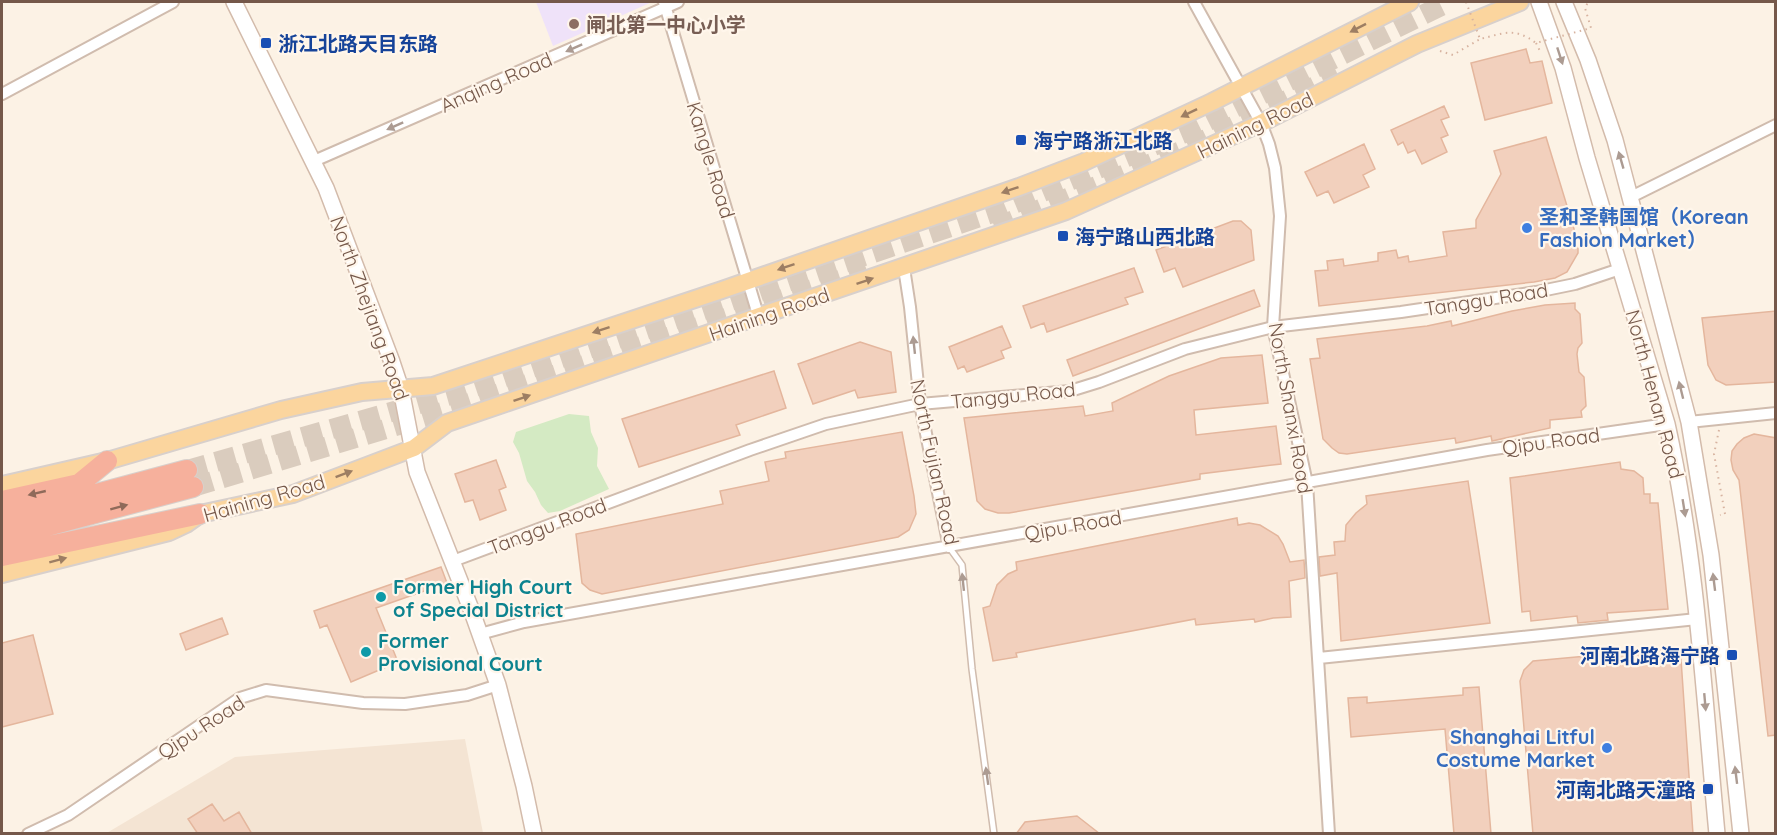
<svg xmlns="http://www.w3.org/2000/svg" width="1777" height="835" font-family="Quicksand,'Noto Sans SC',sans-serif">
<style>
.residential{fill:#f4e4d3}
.education{fill:#efe2f9}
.green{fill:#d4eac3}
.building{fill:#f2d0bd;stroke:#e4b69d;stroke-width:1.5}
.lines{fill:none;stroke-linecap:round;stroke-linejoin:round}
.highway-tunnel{stroke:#daccbe;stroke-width:20;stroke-dasharray:20 10;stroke-linecap:butt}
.lane-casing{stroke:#d0bcae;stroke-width:8}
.street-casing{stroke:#d0bcae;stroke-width:14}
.secondary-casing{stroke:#d3bbab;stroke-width:18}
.primary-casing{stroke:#d8d0cc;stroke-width:20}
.highway-casing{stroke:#d8d0cc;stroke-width:22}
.path{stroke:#d7b3a0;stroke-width:2;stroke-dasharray:1.5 4.5;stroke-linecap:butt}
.lane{stroke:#fff;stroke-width:5}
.street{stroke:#fff;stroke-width:10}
.secondary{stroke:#fff;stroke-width:15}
.primary{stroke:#fbd59e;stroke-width:16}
.highway{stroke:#f6b09c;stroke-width:20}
.path-bridge{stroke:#d7b3a0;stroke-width:2;stroke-dasharray:1.5 4.5;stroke-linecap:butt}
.oneway{fill:#9d7e63}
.oneway2{fill:#ac9b92}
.oneway3{fill:#8f6a5a}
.education-dot{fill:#8d6e63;stroke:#fff6eb;stroke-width:2}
.transit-dot{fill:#1a4fb4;stroke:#fff6eb;stroke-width:2}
.shop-dot{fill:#3f7fe0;stroke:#fff6eb;stroke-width:2}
.culture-dot{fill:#0f9aa8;stroke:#fff6eb;stroke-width:2}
.labels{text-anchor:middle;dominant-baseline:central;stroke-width:4.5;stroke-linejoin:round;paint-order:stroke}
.education-label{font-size:20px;font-weight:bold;fill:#785e54;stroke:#fff6eb;text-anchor:start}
.transit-label{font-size:20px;font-weight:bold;fill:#164399;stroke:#fff6eb;text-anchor:start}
.street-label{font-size:20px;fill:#75584a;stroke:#fff6eb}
.shop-label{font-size:20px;font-weight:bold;fill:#366cbe;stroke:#fff6eb;text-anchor:start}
.culture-label{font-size:20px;font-weight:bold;fill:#0d838f;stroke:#fff6eb;text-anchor:start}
</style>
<rect width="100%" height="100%" fill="#fcf2e5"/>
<path class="residential" d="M465,739L483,833L105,834L235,757Z"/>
<path class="education" d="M536,2H652L553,46Z"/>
<path class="green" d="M569,414L589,416L591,432L598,448L597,466L609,489L560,511L548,513L541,505L535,492L527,481L519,453L513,442L516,432Z"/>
<path class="building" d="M1526,49L1530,63L1542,61L1552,103L1485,120L1471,63Z
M1444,106L1449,117L1441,120L1448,135L1441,138L1447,152L1422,164L1415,150L1408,153L1403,142L1398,145L1391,130Z
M1546,137L1578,242V253L1567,272L1555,278L1534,282L1319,306L1315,271L1328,270L1327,261L1343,259L1344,266L1378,261V253L1396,250L1398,258L1408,256L1409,262L1447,256L1443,232L1476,228V220L1501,174L1494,151Z
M1364,144L1375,169L1363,175L1369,187L1334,203L1328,191L1317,196L1305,172Z
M1233,221H1241L1251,230L1254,260L1183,287L1175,268L1164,272L1156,250Z
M1134,268L1143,292L1125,298L1128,304L1047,332L1044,323L1031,328L1023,306Z
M1254,290L1260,306L1073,376L1067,360Z
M1575,303V309L1580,314L1582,343L1578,348L1577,354L1579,372L1584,377L1586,406L1581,411L1582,417L1550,420V428L1492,441L1491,436L1456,443L1455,438L1347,454L1339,453L1332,448L1323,439L1310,359L1320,358L1317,339L1427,326L1451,321L1452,326L1512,311L1545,305Z
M1776,311V382L1726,385L1716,380L1708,365L1702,318Z
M1002,326L1011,347L1001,351L1004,358L967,372L964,366L958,369L949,347Z
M860,342L891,352L896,392L858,398L855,390L813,404L798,364Z
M1262,355L1268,403L1194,410L1196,435L1276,426L1281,464L1200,474V479L1009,513H998L985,509L977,501L964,418L1083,406L1085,416L1113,411L1112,403L1169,376L1221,358Z
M774,371L786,408L736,425L740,435L639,467L622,419Z
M902,432L914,496L916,514L909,530L898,537L602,594L590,590L582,583L576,534L723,504L720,491L769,481L765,462L786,458L785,452Z
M1754,434L1776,438V735L1768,736L1739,480L1733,470L1731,460L1732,451L1737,444L1744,438Z
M496,460L506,487L499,490L506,510L480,520L473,500L465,502L455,474Z
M1620,462L1621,469L1634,471L1643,478L1644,494H1650V503H1658L1668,609L1607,613L1608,620L1578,623L1577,616L1531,621L1530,611L1522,612L1510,478Z
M1468,481L1490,623L1341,641L1337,573L1320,576L1319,557L1335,555L1334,542L1345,541L1346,525L1356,513L1367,504L1366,496Z
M1237,518L1238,525L1249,523L1260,525L1278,536L1283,544L1290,562L1304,560L1305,578L1289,581L1291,617L1273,618L1255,622L1254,619L1196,625L1195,619L1016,653L1017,657L993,661L983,608L990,606L997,585L1008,574L1017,570L1016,562Z
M441,567L447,583L376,608L398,662L351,682L327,625L320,628L314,611Z
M222,618L228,634L186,650L180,634Z
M33,635L53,714L2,727V643Z
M1663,649L1675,653L1681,659L1693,834H1533L1520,681L1524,670L1533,661Z
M1479,687L1491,834H1454L1445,729L1351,737L1348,698L1367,697V703L1463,695V688Z
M212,804L224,821L239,812L252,834H198L188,819Z
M1077,816L1100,834H1016L1025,822Z"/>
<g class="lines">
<path class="highway-tunnel" d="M995,228L1188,148L1338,75
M187,470L451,395L992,213L1182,134L1449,2
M193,487L452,409L867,271"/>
<defs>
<path id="lane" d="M949,547L962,565L972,669L994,834"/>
<path id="street" d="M664,2L759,318
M1194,2L1261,123L1269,144L1275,168L1280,216L1273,327L1307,483L1329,834
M2,94L173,2
M314,161L678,2
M1631,197L1776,125
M904,268L910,307L920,404L949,547
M1689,422L1776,413
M453,561L750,450L826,424L920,404L1070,391L1099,382L1185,349L1273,327L1401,312L1536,292L1575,284L1620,269
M480,634L524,622L1487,450L1667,424
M1319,658L1697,619
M28,834L68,815L240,698L266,690L363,703L405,704L467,695L498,685"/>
<path id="secondary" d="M234,2L326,188L392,362L401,389L417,472L471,609L498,685L524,786L534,834
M1539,2L1563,68L1587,158L1667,424C1697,559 1704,697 1717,834
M1564,2L1588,60L1615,140L1689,422L1711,555L1741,834"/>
<path id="primary" d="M2,485L107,461L281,410L362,392L433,386L722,290L1019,187L1084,162L1212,102L1410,2
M2,574L169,532L186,524L200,514L293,494L414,448L447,423L1066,211L1261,123L1417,44L1520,2"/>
<path id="highway" d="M2,501L79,484L107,461
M2,519L187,470
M2,538L193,487
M2,556L200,514"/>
</defs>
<use href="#lane" class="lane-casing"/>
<use href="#street" class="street-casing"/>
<use href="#secondary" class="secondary-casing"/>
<use href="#primary" class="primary-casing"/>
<use href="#highway" class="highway-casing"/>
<path class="path" d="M1536,43L1541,53
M1440,51L1453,55L1480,39
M1719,430L1714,454L1725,514L1720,515"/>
<use href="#lane" class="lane"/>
<use href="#street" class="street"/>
<use href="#secondary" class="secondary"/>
<use href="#primary" class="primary"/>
<use href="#highway" class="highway"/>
<path class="path-bridge" d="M1466,2L1480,39C1505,33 1514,27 1536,43L1591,28L1585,8L1588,2"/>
</g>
<defs><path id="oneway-solid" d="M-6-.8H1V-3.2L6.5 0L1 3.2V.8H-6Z" transform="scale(1.5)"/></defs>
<g class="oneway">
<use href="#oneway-solid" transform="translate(1358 28) rotate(153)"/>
<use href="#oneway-solid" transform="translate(1189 113) rotate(154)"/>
<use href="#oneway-solid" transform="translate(1010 190) rotate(161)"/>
<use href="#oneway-solid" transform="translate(786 267) rotate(161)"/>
<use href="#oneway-solid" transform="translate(865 281) rotate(-19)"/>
<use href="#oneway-solid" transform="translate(601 330) rotate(162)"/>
<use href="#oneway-solid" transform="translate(522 398) rotate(-19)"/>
<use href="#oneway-solid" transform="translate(344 474) rotate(-21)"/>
<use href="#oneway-solid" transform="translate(58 560) rotate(-15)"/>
</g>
<g class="oneway2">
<use href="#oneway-solid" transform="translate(574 48) rotate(156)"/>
<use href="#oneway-solid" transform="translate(1560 56) rotate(72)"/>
<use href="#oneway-solid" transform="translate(395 126) rotate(156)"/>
<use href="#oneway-solid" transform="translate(1621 160) rotate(-106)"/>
<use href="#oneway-solid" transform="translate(914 345) rotate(-96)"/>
<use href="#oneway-solid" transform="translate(1681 390) rotate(-104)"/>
<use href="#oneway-solid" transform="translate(1684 508) rotate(81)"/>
<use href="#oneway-solid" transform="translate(963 582) rotate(-96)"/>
<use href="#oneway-solid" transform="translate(1714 582) rotate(-97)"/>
<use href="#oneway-solid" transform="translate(1705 702) rotate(85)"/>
<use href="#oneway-solid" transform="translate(1736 775) rotate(-97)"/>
<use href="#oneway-solid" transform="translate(987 776) rotate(-98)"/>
</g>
<g class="oneway3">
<use href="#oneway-solid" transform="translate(37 493) rotate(167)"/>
<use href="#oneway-solid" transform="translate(119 507) rotate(-15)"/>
</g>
<circle class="education-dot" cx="574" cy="24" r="6"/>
<g class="transit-dot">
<rect x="260" y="37" width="12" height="12" rx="3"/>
<rect x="1015" y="134" width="12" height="12" rx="3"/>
<rect x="1057" y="230" width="12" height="12" rx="3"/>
<rect x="1726" y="649" width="12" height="12" rx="3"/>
<rect x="1702" y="783" width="12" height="12" rx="3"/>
</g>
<g class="shop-dot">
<circle cx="1527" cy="228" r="6"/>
<circle cx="1607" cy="748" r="6"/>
</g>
<g class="culture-dot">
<circle cx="381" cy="597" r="6"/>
<circle cx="366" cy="652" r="6"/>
</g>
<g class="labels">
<g class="education-label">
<text x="586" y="24">闸北第一中心小学</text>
</g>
<g class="transit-label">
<text x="278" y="43">浙江北路天目东路</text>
<text x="1033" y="140">海宁路浙江北路</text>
<text x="1075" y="236">海宁路山西北路</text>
<text x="1720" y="655" text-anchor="end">河南北路海宁路</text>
<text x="1696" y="789" text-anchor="end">河南北路天潼路</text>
</g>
<g class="street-label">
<text transform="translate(496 82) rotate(-24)">Anqing Road</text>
<text transform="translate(1255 125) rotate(-26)">Haining Road</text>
<text transform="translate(711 160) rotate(73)">Kangle Road</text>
<text transform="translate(1486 299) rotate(-9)">Tanggu Road</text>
<text transform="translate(370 308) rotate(70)">North Zhejiang Road</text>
<text transform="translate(769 314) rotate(-19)">Haining Road</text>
<text transform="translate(1655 394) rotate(75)">North Henan Road</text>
<text transform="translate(1013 395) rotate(-6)">Tanggu Road</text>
<text transform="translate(1291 408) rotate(80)">North Shanxi Road</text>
<text transform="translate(1551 441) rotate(-8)">Qipu Road</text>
<text transform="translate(935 462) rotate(78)">North Fujian Road</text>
<text transform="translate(264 498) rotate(-16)">Haining Road</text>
<text transform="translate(1073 525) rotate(-10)">Qipu Road</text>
<text transform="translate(547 526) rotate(-21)">Tanggu Road</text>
<text transform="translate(201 727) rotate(-33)">Qipu Road</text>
</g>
<g class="shop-label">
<text x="1539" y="216">圣和圣韩国馆（Korean<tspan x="1539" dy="23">Fashion Market）</tspan></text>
<text x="1595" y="736" text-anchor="end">Shanghai Litful<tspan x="1595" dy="23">Costume Market</tspan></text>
</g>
<g class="culture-label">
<text x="393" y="586">Former High Court<tspan x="393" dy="23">of Special District</tspan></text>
<text x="378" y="640">Former<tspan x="378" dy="23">Provisional Court</tspan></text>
</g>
</g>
<rect width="1777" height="835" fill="none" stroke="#75584a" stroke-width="6"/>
</svg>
